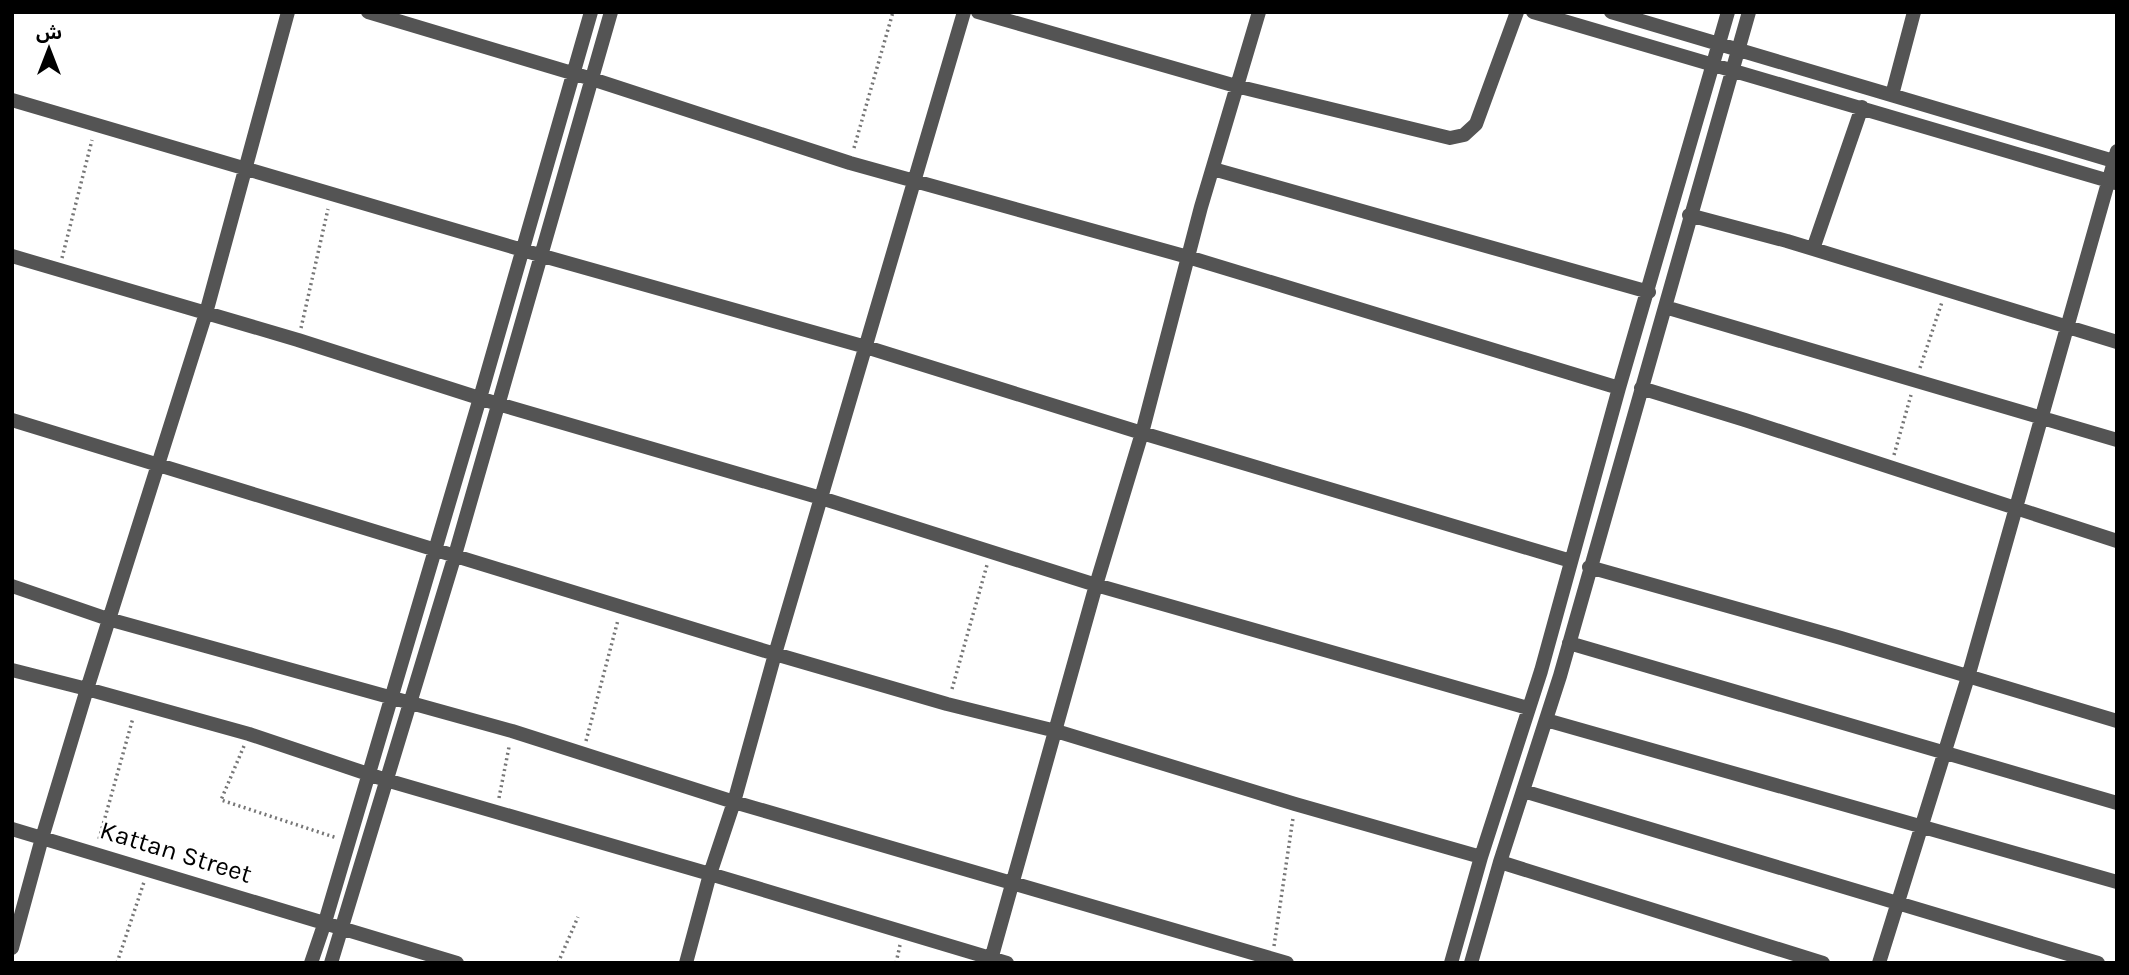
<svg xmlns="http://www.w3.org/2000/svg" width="2129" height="975" font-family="Karla,'Noto Sans Arabic',sans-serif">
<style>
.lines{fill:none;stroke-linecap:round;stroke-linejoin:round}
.path{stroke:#767676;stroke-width:3.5;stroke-dasharray:2 3.5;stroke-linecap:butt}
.street{stroke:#545454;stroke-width:14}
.labels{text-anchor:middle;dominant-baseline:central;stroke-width:5;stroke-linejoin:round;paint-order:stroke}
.street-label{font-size:26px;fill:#000;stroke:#fff}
</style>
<rect width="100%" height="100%" fill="#fff"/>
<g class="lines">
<path class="path" d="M854,148L893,12
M62,258L92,140
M301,328L328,209
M1920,368L1942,302
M1894,455L1911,395
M952,689L987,565
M586,741L618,620
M244,746L221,800L337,838
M499,798L509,747
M99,839L133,718
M1274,946L1293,818
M117,963L144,882
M558,963L578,917
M896,963L900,945"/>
<path class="street" d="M288,12L206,313L87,689L249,734L386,780L710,874L1007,963
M368,12L592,79L850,163L1188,257L1619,388
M978,12L1236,86L1450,138L1464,135L1476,124L1517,12
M1533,12L2116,183
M1611,12L2117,162
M1892,95L1914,12
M12,100L543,256L866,347L1142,433L1571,561
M1213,169L1649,292
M1689,215L1787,241L2117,342
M1813,249L1862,107
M12,256L298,340L498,404L821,498L1096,585L1528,708
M1665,307L2117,440
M1641,388L1745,420L2117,541
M12,420L775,654L947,704L1056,731L1295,804L1481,857
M1589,567L1841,638L2117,721
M12,586L108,619L512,731L734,802L1287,963
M1569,643L2117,803
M12,670L87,689L42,838L12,948
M1546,720L2117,882
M1523,791L2098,963
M12,829L457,963
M1500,862L1823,963
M311,963L325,922L480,398L591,12
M331,963L455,555L611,12
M686,963L710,874L734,802L775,654L964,12
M990,963L1096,585L1142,433L1201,207L1259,12
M1451,963L1481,857L1541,671L1619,388L1728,12
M1471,963L1500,862L1560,676L1749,12
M1879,963L1968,677L2117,151"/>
</g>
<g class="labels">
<g class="street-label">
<text transform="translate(176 852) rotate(17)">Kattan Street</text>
</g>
</g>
<rect width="2129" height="975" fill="none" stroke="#000000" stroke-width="28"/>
<g transform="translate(49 49)" stroke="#ffffff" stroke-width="5" paint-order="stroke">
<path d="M0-5L12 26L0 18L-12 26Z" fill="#000000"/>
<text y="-10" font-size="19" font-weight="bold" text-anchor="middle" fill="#000000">ش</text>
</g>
</svg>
